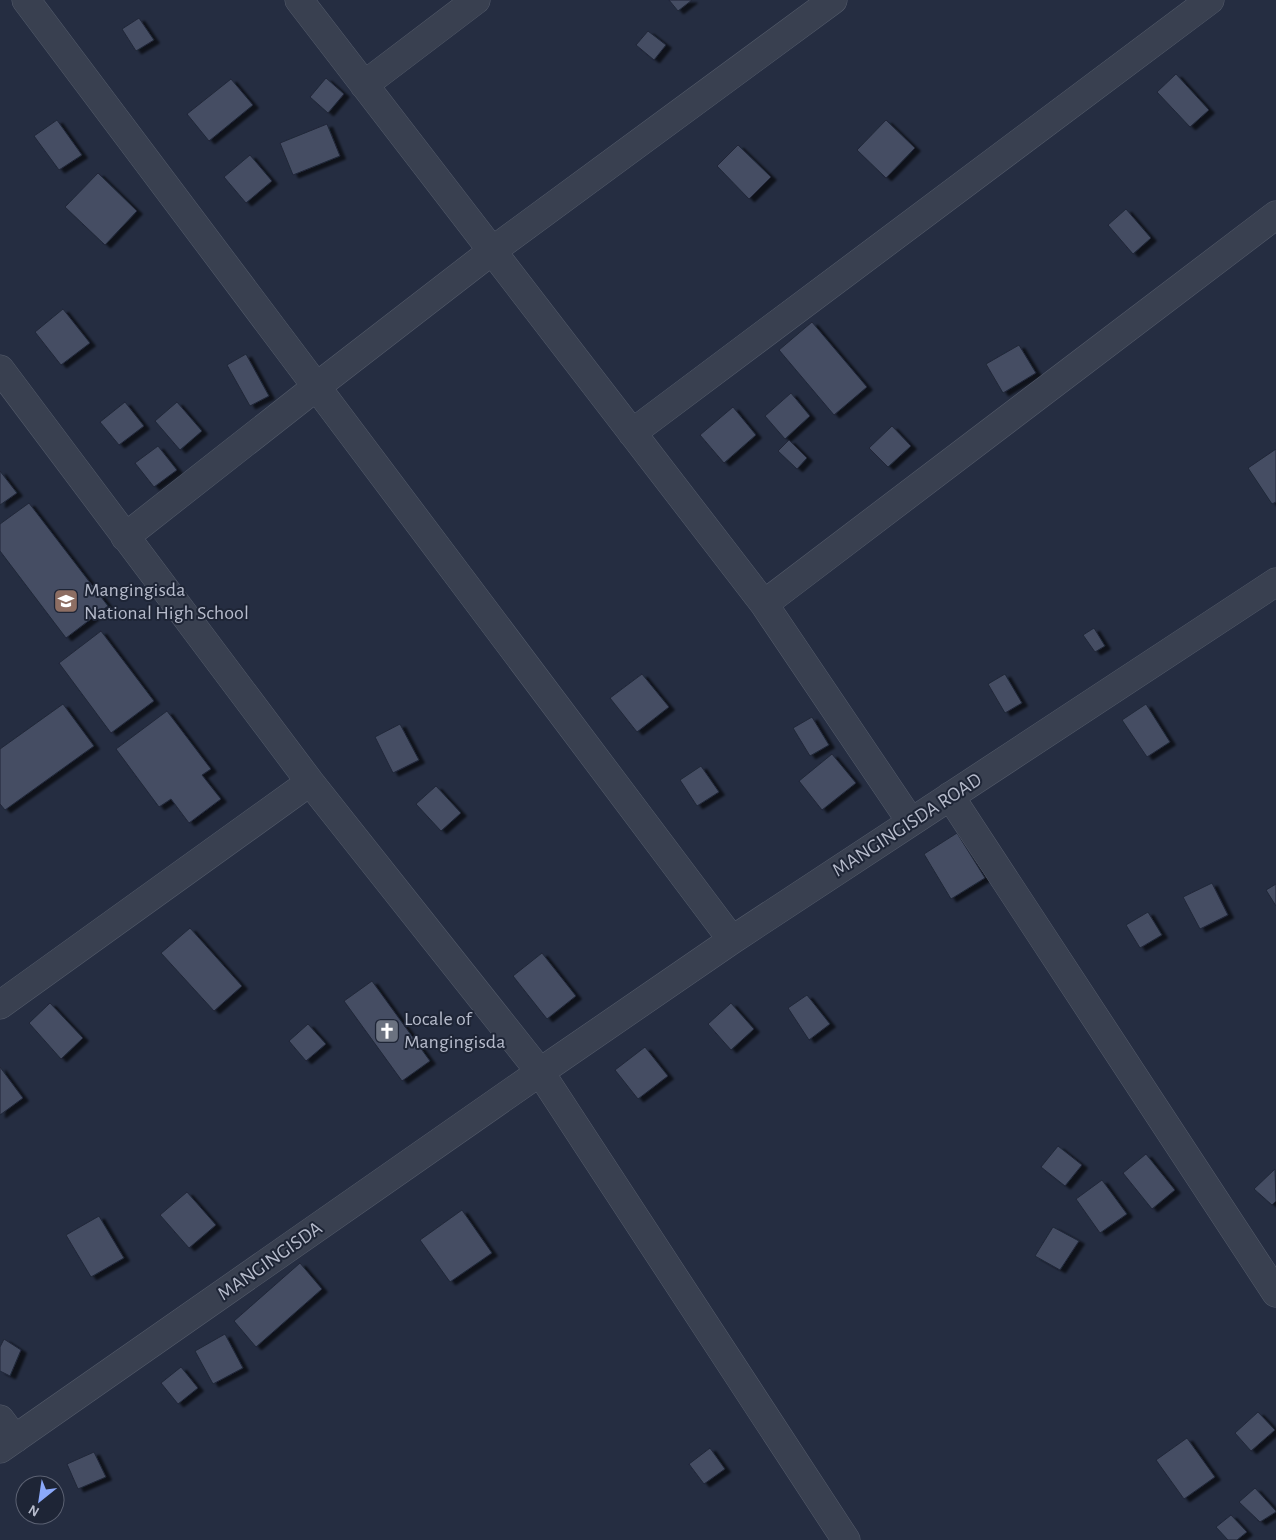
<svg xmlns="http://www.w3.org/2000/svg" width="1276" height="1540" font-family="'Alegreya Sans',sans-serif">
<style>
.building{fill:#444d63;stroke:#202738;filter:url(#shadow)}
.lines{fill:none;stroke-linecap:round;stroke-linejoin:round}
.minor-casing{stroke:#545b6b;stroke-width:29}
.minor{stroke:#394050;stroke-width:28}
.labels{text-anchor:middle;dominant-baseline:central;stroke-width:4;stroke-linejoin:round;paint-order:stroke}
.poi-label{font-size:20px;fill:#b6bbcb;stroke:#1e2536;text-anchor:start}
.street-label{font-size:20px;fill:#b6bbcb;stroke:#1e2536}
</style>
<defs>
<filter id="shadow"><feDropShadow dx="5.5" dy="3" stdDeviation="1" flood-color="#0009"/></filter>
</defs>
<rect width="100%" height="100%" fill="#252d41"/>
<path class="building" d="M669,0H692L678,11Z
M139,18L154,40L136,51L122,29Z
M648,31L666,45L654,60L636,45Z
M1176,74L1209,110L1190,127L1157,92Z
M326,78L344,94L328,113L310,97Z
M231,79L253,105L209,141L187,114Z
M57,120L82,155L59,170L34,136Z
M886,120L915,148L886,178L857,150Z
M327,124L340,156L293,175L280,143Z
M738,145L771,177L749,199L717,166Z
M250,155L272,181L246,203L224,177Z
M98,173L137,211L105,245L65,207Z
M1126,209L1151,238L1133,254L1108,225Z
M63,309L90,343L61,365L35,332Z
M812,322L867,387L834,415L779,350Z
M1019,345L1036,373L1003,393L986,364Z
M246,354L269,396L250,406L227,365Z
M791,393L810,416L785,439L765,416Z
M125,402L144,426L119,445L100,422Z
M177,402L202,431L180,450L155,421Z
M733,407L756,435L724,463L700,435Z
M892,426L911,446L888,467L869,448Z
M789,440L807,458L797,469L778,451Z
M158,446L177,470L154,487L135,463Z
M1276,449V502L1272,504L1248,468Z
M0,471L17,493L0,505Z
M29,503L108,606L66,638L0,551V524Z
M1094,628L1105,646L1095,652L1083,635Z
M101,631L154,701L111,733L59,663Z
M642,674L669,707L637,732L610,698Z
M1005,674L1022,703L1005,713L988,684Z
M63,704L94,746L5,810L0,804V749Z
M1146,704L1170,742L1147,757L1122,720Z
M167,711L211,769L202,775L221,799L189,823L171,799L159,807L116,749Z
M812,717L829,745L810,756L793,728Z
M400,724L419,760L393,773L375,737Z
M832,754L856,783L822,810L799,781Z
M701,766L719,792L697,806L680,780Z
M436,786L461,813L441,831L416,804Z
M957,833L985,878L951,899L924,854Z
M1212,883L1228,915L1200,929L1183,897Z
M1276,884V906L1266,890Z
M1148,912L1162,935L1140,948L1126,925Z
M190,928L242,986L214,1011L161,953Z
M542,953L576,996L547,1019L513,976Z
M372,981L430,1061L402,1081L344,1001Z
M807,995L830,1024L809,1040L788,1008Z
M50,1003L83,1038L61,1059L29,1023Z
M731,1003L754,1029L731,1050L708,1024Z
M308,1024L326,1044L306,1061L289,1041Z
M645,1047L668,1076L638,1099L615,1070Z
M0,1067L23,1098L0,1115Z
M1058,1146L1082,1165L1065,1186L1041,1167Z
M1146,1154L1175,1190L1152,1209L1123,1173Z
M1275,1169L1276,1201L1272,1205L1254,1189Z
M1102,1180L1127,1214L1100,1233L1076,1199Z
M187,1192L216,1225L189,1248L160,1215Z
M462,1210L492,1253L450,1282L420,1240Z
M99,1216L124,1258L91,1277L66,1235Z
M1053,1227L1079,1241L1060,1270L1035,1256Z
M300,1263L322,1289L256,1347L234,1321Z
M225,1334L243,1368L213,1384L195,1351Z
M4,1339L21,1350L10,1376L0,1371V1347Z
M181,1367L198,1388L178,1404L161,1383Z
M1258,1412L1275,1430L1251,1451L1235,1433Z
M1187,1438L1215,1477L1184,1499L1156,1460Z
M710,1448L725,1469L704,1484L689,1464Z
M94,1452L106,1477L78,1489L67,1464Z
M1255,1488L1276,1511V1512L1260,1522L1239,1502Z
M1231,1515L1247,1532L1237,1540H1228L1216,1527Z"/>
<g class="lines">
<defs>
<path id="minor" d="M26,0L732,940
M299,0L764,604L911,822
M364,85L476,0
M0,369L310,782L540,1072L846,1540
M632,433L1210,0
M125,537L316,387L492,251L833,0
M764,604L1276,215
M950,796L1276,1293
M0,1005L310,782
M0,1419L15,1439
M0,1449L540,1072L732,940L1276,582"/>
</defs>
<use href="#minor" class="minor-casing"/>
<use href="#minor" class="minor"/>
</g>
<defs>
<symbol id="school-square" viewBox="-11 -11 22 22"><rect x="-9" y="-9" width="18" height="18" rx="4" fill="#8d6e63" stroke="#1e2536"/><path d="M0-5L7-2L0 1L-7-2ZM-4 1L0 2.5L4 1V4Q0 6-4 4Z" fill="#fff"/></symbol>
<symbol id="church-square" viewBox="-11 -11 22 22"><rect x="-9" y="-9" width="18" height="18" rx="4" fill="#6b7280" stroke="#1e2536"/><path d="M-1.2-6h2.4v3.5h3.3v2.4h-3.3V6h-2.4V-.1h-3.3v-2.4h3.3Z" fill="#fff"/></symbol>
</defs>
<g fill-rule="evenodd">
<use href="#school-square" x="52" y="587" width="28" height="28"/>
<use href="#church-square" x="373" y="1017" width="28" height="28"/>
</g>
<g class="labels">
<g class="poi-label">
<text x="84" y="590">Mangingisda<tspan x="84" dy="23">National High School</tspan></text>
<text x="404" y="1019">Locale of<tspan x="404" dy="23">Mangingisda</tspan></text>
</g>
<g class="street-label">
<text transform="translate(907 825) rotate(-33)">MANGINGISDA ROAD</text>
<text transform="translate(270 1261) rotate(-35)">MANGINGISDA</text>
</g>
</g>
<g transform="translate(40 1500) rotate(210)"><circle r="24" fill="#1e2536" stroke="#5b6172"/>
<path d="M0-4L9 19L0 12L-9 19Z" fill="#8ba9fa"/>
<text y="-8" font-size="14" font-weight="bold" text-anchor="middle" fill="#b6bbcb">N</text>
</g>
</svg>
